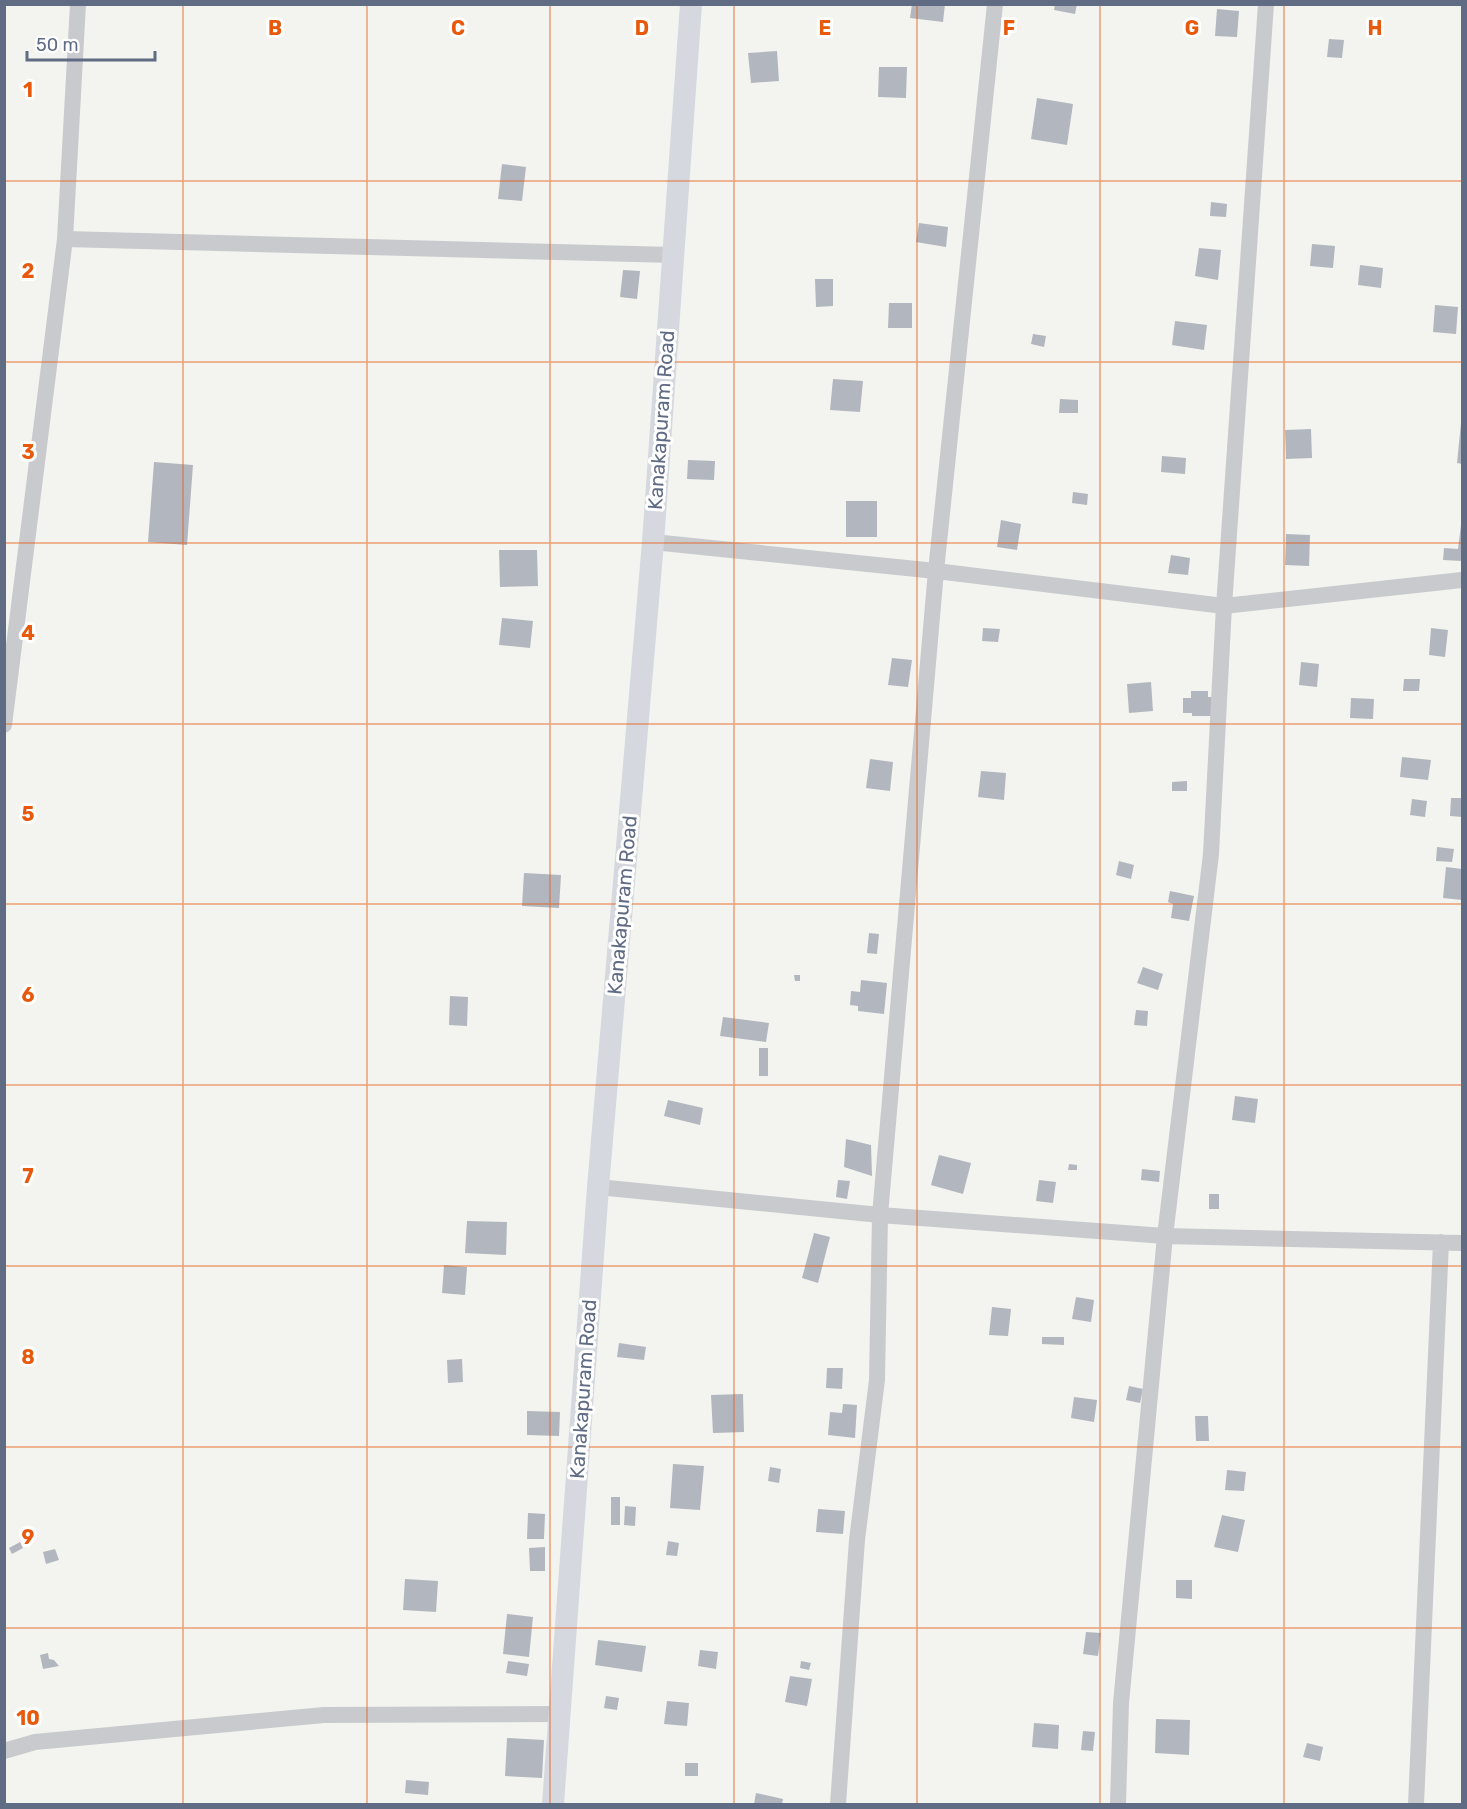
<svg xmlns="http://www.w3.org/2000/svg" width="1467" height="1809" font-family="Rubik,sans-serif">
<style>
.building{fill:#b2b6be}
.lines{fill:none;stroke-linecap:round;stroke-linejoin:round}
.street{stroke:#c8cace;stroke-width:16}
.secondary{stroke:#d5d8df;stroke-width:22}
.grid{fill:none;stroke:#e8590c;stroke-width:1.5;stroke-opacity:0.55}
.labels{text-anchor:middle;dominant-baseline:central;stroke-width:6;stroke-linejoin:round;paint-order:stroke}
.street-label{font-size:20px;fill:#606b84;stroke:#fff}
.grid-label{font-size:20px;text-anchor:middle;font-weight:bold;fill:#e8590c;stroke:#fff;stroke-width:6;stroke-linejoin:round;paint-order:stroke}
</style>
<rect width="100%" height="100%" fill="#f3f4ef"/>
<path class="building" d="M912,4H945L943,22L910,18Z
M1055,4H1077L1075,14L1054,10Z
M1217,9L1239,11L1237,37L1215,36Z
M1329,39L1344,40L1342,58L1327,57Z
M777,51L779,81L751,83L748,53Z
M879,67H907L906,98L878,97Z
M1037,98L1073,104L1067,145L1031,139Z
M502,164L526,167L522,201L498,199Z
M1211,202L1227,204L1226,217L1210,216Z
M919,223L948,227L946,247L916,242Z
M1312,244L1335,246L1333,268L1310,266Z
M1199,248L1221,250L1218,280L1195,276Z
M1360,265L1383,268L1381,288L1358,285Z
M623,270L640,271L637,299L620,297Z
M815,279H833V306L816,307Z
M889,303H912V328H888Z
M1435,305L1458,307L1456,334L1433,332Z
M1175,321L1207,325L1204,350L1172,345Z
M1033,334L1046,336L1044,347L1031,344Z
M833,379L863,381L860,412L830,410Z
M1060,399L1078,400V413H1059Z
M1461,423H1462V464L1457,463Z
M1311,429L1312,458L1286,459L1285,430Z
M1162,456L1186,458L1185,474L1161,472Z
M688,460L715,461L714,480L687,479Z
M154,462L193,465L187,545L148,542Z
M1073,492L1088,494L1087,505L1072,503Z
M846,501H877V537H846Z
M1001,520L1021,524L1017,550L997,547Z
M1461,525H1462V561L1443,560L1444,548L1458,549Z
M1286,534L1310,535L1309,566L1285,565Z
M499,550H537L538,586L500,587Z
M1171,555L1190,558L1188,575L1168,573Z
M502,618L533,621L530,648L499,645Z
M983,628L1000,629L998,642L982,641Z
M1431,628L1448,630L1445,657L1429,655Z
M892,658L912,660L908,687L888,685Z
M1301,662L1319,664L1317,687L1299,685Z
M1404,679H1420L1419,691H1403Z
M1151,682L1153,711L1129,713L1127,684Z
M1191,691H1208V697H1212V716H1192V713H1183V698H1191Z
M1351,698L1374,699L1373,719L1350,718Z
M1402,757L1431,760L1428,780L1400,777Z
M870,759L893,762L890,791L866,788Z
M981,771L1006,773L1004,800L978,797Z
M1187,781V791H1172V782Z
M1451,798H1462V817L1450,816Z
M1412,799L1427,801L1425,817L1410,815Z
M1437,847L1454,849L1452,862L1436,861Z
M1119,861L1134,865L1131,879L1116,875Z
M1446,867L1462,869V900L1443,898Z
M524,873L561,875L559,908L522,906Z
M1170,891L1194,896L1189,921L1171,918L1173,904L1168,902Z
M869,933L879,934L877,954L867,953Z
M1143,967L1163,974L1158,990L1137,983Z
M794,975H800V981H795Z
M861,980L887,983L884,1014L858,1011V1006L850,1005L851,991L860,992Z
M450,996L468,997L467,1026L449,1025Z
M1136,1010L1148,1011L1147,1026L1134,1025Z
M723,1017L769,1023L766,1042L720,1036Z
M759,1048H768V1076H759Z
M1235,1096L1258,1099L1255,1123L1232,1120Z
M668,1100L703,1108L700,1125L664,1116Z
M846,1139L871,1145L872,1176L844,1167Z
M939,1155L971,1163L963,1194L931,1185Z
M1069,1164L1077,1165V1170H1068Z
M1142,1169L1160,1171L1159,1182L1141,1180Z
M838,1180L850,1181L847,1199L836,1197Z
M1039,1180L1056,1182L1053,1203L1036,1201Z
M1209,1194H1219V1209H1209Z
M467,1221L507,1222L506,1255L465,1253Z
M814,1233L830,1237L818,1283L802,1278Z
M444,1265L467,1267L465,1295L442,1293Z
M1076,1297L1094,1300L1091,1322L1072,1319Z
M992,1307L1011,1309L1008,1336L989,1335Z
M1042,1337H1064V1345L1042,1344Z
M619,1343L646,1347L644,1360L617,1357Z
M462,1359L463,1382L448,1383L447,1360Z
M827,1368H843L842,1389L826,1388Z
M1129,1386L1143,1389L1140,1403L1126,1400Z
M743,1394L744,1432L713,1433L711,1395Z
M1074,1397L1097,1400L1094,1422L1071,1418Z
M843,1404L857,1405L855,1438L828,1435L830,1412L842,1413Z
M527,1411L560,1412L559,1436L527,1435Z
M1195,1416H1208L1209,1441H1196Z
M673,1464L704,1466L700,1510L670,1508Z
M770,1467L781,1469L779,1483L768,1481Z
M1227,1470L1246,1472L1244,1491L1225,1490Z
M611,1497H620V1525H611Z
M625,1506L636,1507L635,1526L624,1525Z
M818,1509L845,1511L843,1534L816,1532Z
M528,1513L545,1514L544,1539H527Z
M1222,1515L1245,1520L1238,1552L1214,1547Z
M668,1541L679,1543L677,1556L666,1555Z
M20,1542L23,1548L12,1554L9,1548Z
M545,1547V1571H530L529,1548Z
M55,1549L59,1560L46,1564L43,1552Z
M405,1579L438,1581L436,1612L403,1610Z
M1176,1580H1192V1599L1176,1598Z
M507,1614L533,1617L529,1657L503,1654Z
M1086,1632L1101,1633L1098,1656L1083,1654Z
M598,1640L646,1646L642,1672L595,1665Z
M700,1650L718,1652L716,1669L698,1666Z
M48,1653L49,1659L54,1660L59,1666L43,1669L40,1655Z
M508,1661L529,1664L527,1676L506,1673Z
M801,1661L811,1663L809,1670L800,1668Z
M790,1676L812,1679L807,1706L785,1702Z
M606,1696L619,1698L617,1710L604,1708Z
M667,1701L689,1703L687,1726L664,1724Z
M1156,1719L1190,1720L1189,1755L1155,1753Z
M1034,1723L1059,1725L1058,1749L1032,1747Z
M1083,1731L1095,1732L1093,1751L1081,1750Z
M507,1738L544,1740L542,1778L505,1776Z
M1307,1743L1323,1747L1320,1761L1303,1757Z
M685,1763H698V1776H685Z
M406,1780L429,1782L428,1795L405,1793Z
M756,1793L783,1799L782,1804H754Z"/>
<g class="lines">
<path class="street" d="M65,239L673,255
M653,542L936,571L1224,606L1462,580
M4,725L65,239L78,4
M598,1187L880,1215L1165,1236L1462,1243
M4,1751L35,1742L324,1715L559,1714
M838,1804L857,1540L877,1380L880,1215L936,571L995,4
M1118,1804L1121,1703L1165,1236L1211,854L1224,606L1266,4
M1416,1804L1441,1242"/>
<path class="secondary" d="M553,1804L598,1187L653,542L691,4"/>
</g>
<path class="grid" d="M183,4V1804M367,4V1804M550,4V1804M734,4V1804M917,4V1804M1100,4V1804M1284,4V1804M4,181H1462M4,362H1462M4,543H1462M4,724H1462M4,904H1462M4,1085H1462M4,1266H1462M4,1447H1462M4,1628H1462"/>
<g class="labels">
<g class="street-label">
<text transform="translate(661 420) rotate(-86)">Kanakapuram Road</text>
<text transform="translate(622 905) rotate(-85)">Kanakapuram Road</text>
<text transform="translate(583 1389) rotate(-86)">Kanakapuram Road</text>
</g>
</g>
<g class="grid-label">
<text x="275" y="35">B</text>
<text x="458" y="35">C</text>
<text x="642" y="35">D</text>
<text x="825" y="35">E</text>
<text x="1009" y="35">F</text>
<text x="1192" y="35">G</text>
<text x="1375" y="35">H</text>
<text x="28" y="97">1</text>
<text x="28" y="278">2</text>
<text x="28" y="459">3</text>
<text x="28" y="640">4</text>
<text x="28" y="821">5</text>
<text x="28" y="1002">6</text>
<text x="28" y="1183">7</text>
<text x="28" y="1364">8</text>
<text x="28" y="1544">9</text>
<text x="28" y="1725">10</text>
</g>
<rect width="1467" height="1809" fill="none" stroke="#606b84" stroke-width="12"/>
<path d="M27 51v9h128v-9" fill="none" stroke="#606b84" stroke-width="3"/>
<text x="36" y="51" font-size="18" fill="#606b84" stroke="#ffffff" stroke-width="4.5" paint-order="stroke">50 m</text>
</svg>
